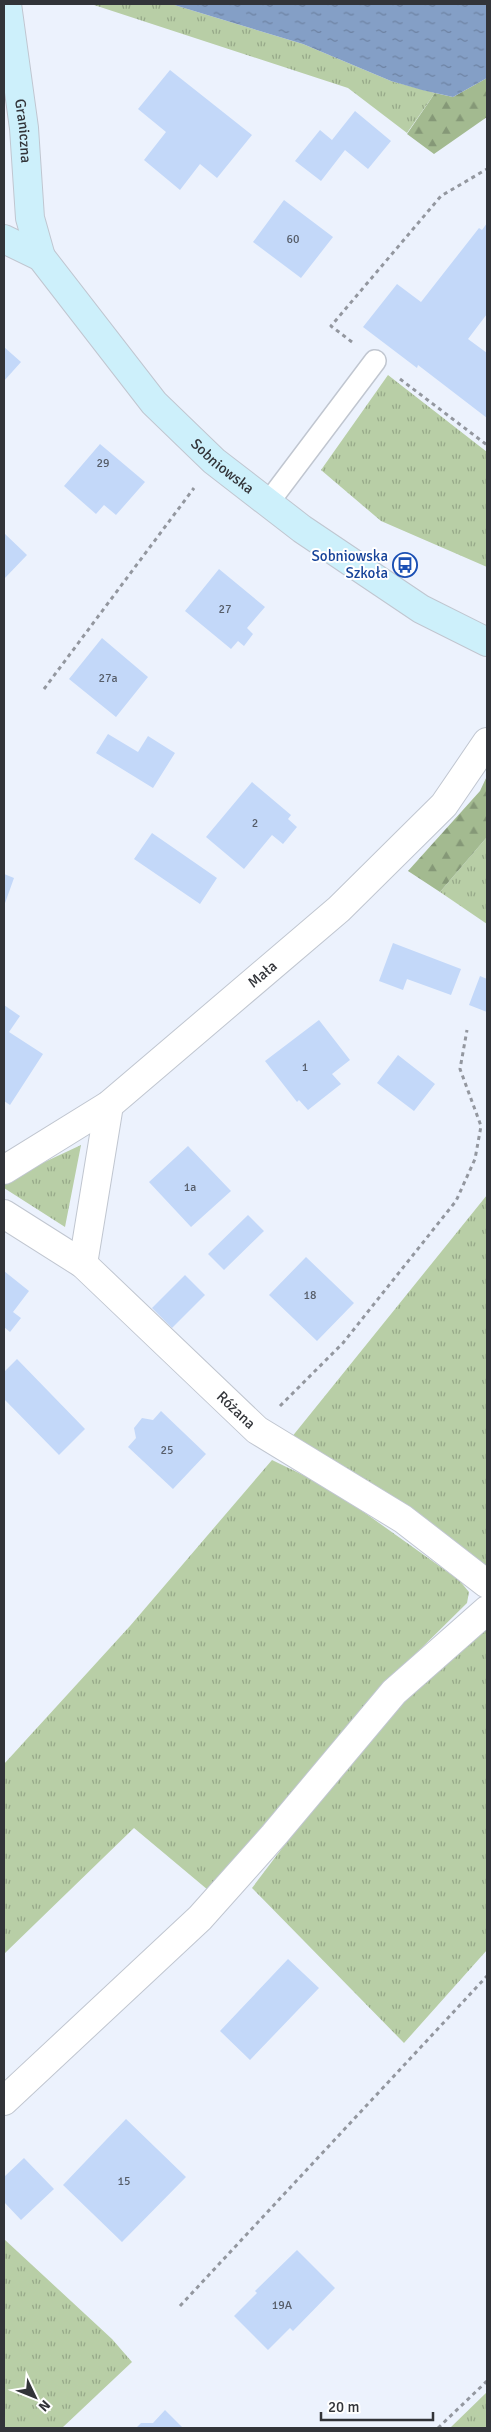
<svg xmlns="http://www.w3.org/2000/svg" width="491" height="2432" font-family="Signika,sans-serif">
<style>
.grass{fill:url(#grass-tufts)}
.forest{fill:url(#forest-firs)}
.water{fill:url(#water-ripples)}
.building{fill:#c3d8f9}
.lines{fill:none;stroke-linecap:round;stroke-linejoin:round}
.lane-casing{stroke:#c0c6d0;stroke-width:24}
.street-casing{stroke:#c0c6d0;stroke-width:30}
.secondary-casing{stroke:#c0c6d0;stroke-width:30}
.path{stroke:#93979f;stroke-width:3;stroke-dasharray:4 4;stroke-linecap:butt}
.lane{stroke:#fff;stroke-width:21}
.street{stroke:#fff;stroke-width:28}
.secondary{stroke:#cdf0fb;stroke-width:28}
.labels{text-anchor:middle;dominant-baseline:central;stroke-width:4;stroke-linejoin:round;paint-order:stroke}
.number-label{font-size:12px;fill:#565d69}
.street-label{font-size:15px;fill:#323439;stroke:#fff}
.transit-label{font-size:15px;fill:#164399;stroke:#fff;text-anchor:end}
</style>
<defs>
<pattern id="grass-tufts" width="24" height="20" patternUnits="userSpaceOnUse" patternTransform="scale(1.25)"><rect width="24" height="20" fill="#b8cea6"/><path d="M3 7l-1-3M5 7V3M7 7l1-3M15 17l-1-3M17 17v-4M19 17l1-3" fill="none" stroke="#96a888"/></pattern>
<pattern id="forest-firs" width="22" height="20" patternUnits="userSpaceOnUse" patternTransform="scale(1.25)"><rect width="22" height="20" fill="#a3ba90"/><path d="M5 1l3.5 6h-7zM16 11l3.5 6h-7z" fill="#859877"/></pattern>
<pattern id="water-ripples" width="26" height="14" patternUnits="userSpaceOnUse" patternTransform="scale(1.25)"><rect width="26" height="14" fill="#849fc6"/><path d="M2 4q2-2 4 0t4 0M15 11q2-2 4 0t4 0" fill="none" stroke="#6d82a2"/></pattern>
</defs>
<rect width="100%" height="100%" fill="#ecf2fd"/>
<path class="grass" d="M91,4H171L303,44L391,81L435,93L407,133L348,88Z
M388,375L487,452V567L381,521L321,470Z
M487,837V924L440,892Z
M81,1145L65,1227L4,1188V1181Z
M487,1195V1566L482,1567L291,1438Z
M272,1460L330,1488L459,1580L469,1592L467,1603L378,1691L208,1890L134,1828L4,1954V1764L130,1626Z
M487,1628V1950L404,2043L252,1888C295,1831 338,1773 386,1719C416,1685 448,1650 487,1628Z
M4,2239L112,2339L132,2362L62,2428H4Z
M487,2392V2428H450Z"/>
<path class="forest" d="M487,78V117L434,154L407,134L435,93L453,97Z
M487,776V837L440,892L408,871L480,791Z"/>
<path class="water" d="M171,4H487V78L453,97L422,90L391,81L303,44Z"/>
<path class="building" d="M170,70L252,135L217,178L200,164L180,190L144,160L166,132L138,109Z
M355,111L391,141L368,169L345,150L321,181L295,161L320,130L332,140Z
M284,200L333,237L301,278L253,242Z
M487,223V314L468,339L487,353V418L418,365L417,368L363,327L397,284L421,302L479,228L482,230Z
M4,347L21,362L4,381Z
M100,444L145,482L116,515L104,505L96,514L64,486Z
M4,533L27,555L4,579Z
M219,569L265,607L247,628L253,634L244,646L238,641L231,649L185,611Z
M102,638L148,677L116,717L69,679Z
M108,734L138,752L148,736L175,753L153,788L96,753Z
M252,782L291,815L288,819L297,827L283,844L272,835L244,869L206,837Z
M152,833L217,878L200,904L134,859Z
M4,874L14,878L4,906Z
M393,943L461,969L451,995L407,979L403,990L379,981Z
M480,976L487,979V1012L469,1005Z
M4,1005L20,1016L9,1032L43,1054L10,1105L4,1101Z
M319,1020L350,1060L332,1074L341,1084L308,1110L299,1100L297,1102L265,1061Z
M398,1055L435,1084L414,1111L377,1083Z
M188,1146L231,1191L191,1227L149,1182Z
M248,1215L264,1231L224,1270L208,1254Z
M306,1257L354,1303L317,1341L269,1295Z
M4,1271L29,1291L13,1312L21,1318L10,1332L4,1327Z
M185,1275L205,1295L172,1328L152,1308Z
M17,1359L85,1429L59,1455L4,1399V1372Z
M161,1411L206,1454L173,1489L128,1447L136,1438L134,1428L142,1418L153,1420Z
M288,1959L319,1988L250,2060L220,2031Z
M126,2119L186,2177L122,2242L63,2185Z
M24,2158L54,2189L21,2220L4,2202V2177Z
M297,2250L335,2288L293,2331L290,2328L268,2350L234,2316L257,2293L255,2291Z
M165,2410L183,2428H136L141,2423H153Z"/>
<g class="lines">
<defs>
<path id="lane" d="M268,503L375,361"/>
<g id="street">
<path id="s1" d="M4,1170L109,1105L339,909L444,805L487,742"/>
<path id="s2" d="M4,1214L83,1264L257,1430L403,1519L487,1584"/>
<path d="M83,1264L109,1105"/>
<path d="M4,2101L200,1918L274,1835L394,1692L487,1610"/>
</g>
<g id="secondary">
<path id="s3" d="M7,4L24,128L30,218L41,257"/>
<path id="s4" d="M4,239L41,257L154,403L214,461L302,529L421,609L487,642"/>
</g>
</defs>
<use href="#lane" class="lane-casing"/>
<use href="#street" class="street-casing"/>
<use href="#secondary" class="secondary-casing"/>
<path class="path" d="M352,342L331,326L441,196L487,169
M400,379L487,445
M44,689L194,488
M280,1406L343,1343L456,1201L475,1159L481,1126L460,1069L467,1030
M180,2306L487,1976
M438,2428L487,2381"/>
<use href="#lane" class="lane"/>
<use href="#street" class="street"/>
<use href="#secondary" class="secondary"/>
</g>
<defs>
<symbol id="bus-ring" viewBox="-11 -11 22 22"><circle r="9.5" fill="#fff" stroke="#1a4fb4" stroke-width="1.5"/><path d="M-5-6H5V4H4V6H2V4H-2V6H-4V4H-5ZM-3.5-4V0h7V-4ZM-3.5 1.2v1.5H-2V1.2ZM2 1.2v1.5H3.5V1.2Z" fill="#1a4fb4"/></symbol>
</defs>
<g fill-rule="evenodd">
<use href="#bus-ring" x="391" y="551" width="28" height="28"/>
</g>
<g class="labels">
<g class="number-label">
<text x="293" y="239">60</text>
<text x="103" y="463">29</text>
<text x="225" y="609">27</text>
<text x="108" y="678">27a</text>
<text x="255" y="823">2</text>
<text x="305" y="1067">1</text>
<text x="190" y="1187">1a</text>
<text x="310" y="1295">18</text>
<text x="167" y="1450">25</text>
<text x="124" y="2181">15</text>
<text x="282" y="2305">19A</text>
</g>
<g class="street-label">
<text stroke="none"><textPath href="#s3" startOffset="128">Graniczna</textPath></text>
<text stroke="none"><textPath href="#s4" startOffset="319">Sobniowska</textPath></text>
<text stroke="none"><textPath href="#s1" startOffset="325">Mała</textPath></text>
<text stroke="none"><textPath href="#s2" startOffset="305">Różana</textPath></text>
</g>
<g class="transit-label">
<text x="388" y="556">Sobniowska<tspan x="388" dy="17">Szkoła</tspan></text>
</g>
</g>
<rect width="491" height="2432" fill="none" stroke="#323439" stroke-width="10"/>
<g transform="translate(35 2397) rotate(133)" stroke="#ffffff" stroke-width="4" paint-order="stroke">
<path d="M0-4L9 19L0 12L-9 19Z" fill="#323439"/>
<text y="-8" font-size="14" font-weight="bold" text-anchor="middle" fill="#323439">N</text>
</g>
<path d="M321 2412v8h112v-8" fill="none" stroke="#323439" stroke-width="2.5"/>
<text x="328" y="2412" font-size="15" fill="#323439" stroke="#ffffff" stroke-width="4" paint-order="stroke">20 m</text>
</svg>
